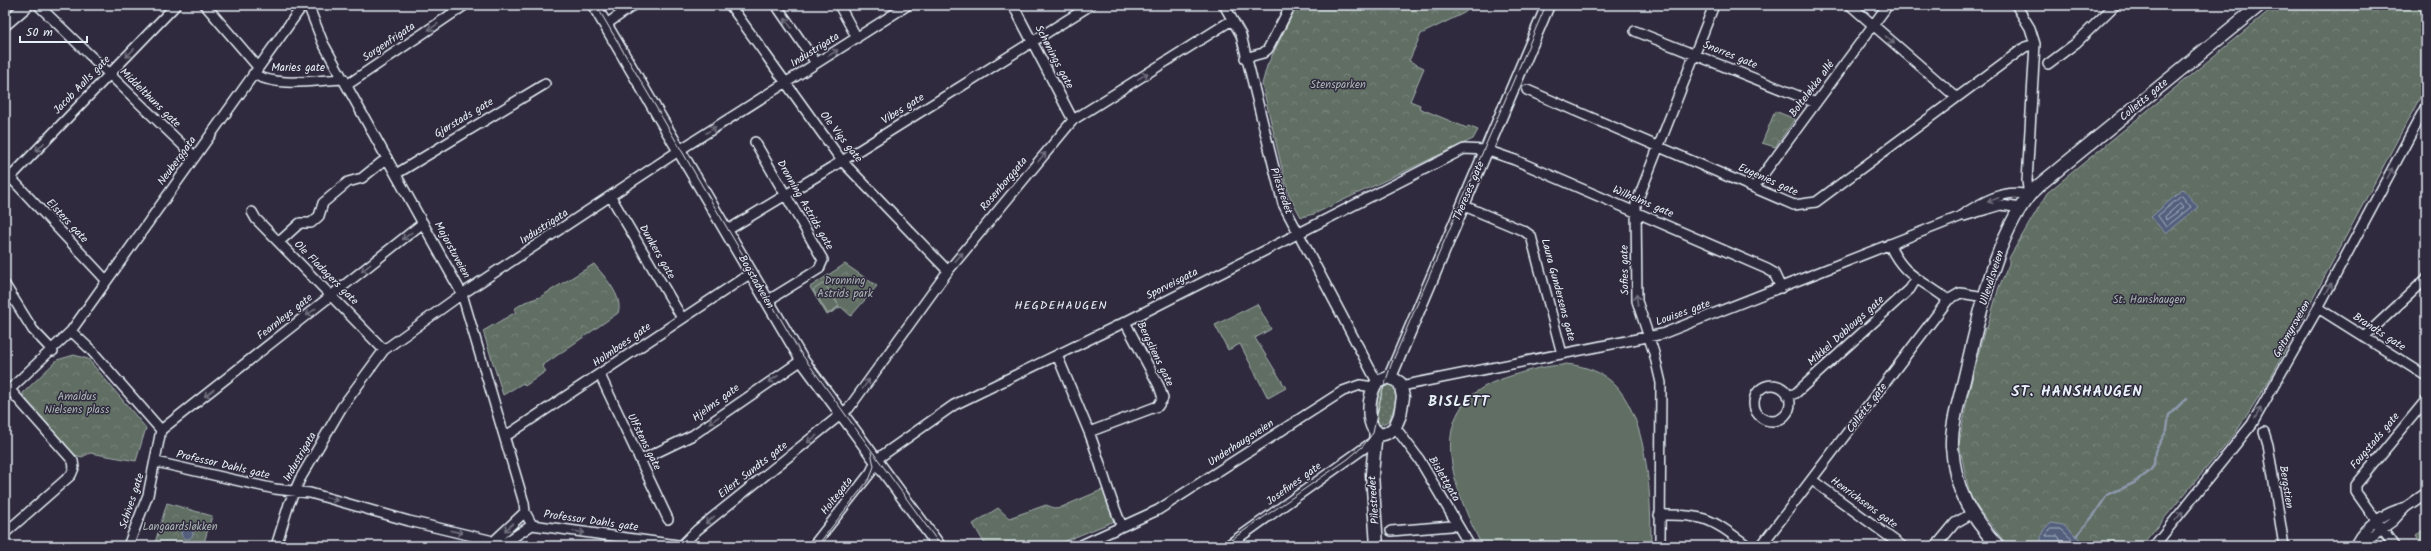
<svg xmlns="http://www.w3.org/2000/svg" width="2431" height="551" font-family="Kalam,sans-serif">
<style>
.grass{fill:url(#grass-dots);stroke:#a4b0ae}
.forest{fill:url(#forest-crowns);stroke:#a4b0ae}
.pitch{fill:#606e64;stroke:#a4b0ae}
.water{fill:#525f7b;stroke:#8e99ad}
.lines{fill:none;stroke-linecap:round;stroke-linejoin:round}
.shore{stroke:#acb7c6;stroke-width:1}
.stream{stroke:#8e99ad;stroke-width:2.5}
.minor-casing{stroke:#e8f1f8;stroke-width:12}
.major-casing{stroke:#e8f1f8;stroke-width:15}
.minor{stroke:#2f2a3d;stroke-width:9}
.major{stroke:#2f2a3d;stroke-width:12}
.tram{stroke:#e8f1f8;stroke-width:1}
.oneway{stroke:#70707e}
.labels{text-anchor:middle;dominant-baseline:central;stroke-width:3;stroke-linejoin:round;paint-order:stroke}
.street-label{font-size:11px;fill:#e8f1f8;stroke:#2f2a3d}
.park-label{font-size:11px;fill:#abb6b5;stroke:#2f2a3d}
.neighbourhood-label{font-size:12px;letter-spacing:1px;fill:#e8f1f8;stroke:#2f2a3d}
.district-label{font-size:15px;font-weight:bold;letter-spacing:1px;fill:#e8f1f8;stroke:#2f2a3d}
</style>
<defs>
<pattern id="grass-dots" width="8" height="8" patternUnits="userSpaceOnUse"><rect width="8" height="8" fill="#606e64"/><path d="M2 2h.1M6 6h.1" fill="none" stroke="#77837b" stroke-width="1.8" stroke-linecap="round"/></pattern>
<pattern id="forest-crowns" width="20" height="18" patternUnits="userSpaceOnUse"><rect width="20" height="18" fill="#606e64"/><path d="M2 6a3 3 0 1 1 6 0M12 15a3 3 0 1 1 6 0" fill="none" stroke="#77837b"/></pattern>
</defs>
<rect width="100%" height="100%" fill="#2f2a3d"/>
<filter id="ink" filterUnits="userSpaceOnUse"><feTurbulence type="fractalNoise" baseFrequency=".025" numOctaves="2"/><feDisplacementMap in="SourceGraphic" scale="8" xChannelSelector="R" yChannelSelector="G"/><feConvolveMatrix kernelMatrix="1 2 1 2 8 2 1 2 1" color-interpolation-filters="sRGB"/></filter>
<g filter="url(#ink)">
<path class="grass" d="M1390,383L1396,389L1397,400L1389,421L1380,425L1374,418C1376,403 1375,390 1390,383Z"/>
<path class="forest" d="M1297,5H1474L1464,13L1421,34L1409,61L1424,68L1410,101L1420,105L1419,108L1467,128L1468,126L1478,130L1473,139L1314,214L1301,217L1289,195L1285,181L1262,84L1267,66Z
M2276,5H2426V81L2424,90L2271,377L2235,434L2141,546H2008L1979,510L1970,496L1959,444L1968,395L1985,328H1987L1999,287L2009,264V258L2047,193Z
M1775,111L1795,119L1775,147L1762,143Z
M594,264C604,276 624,297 618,313L542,366L546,371L525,386L523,383L503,395L483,331L516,312L514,309L525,302L540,297Z
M845,264L877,286L851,316L841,307L827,315L810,287Z
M1257,304L1271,329L1255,338L1286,388L1268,398L1240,344L1228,350L1215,325Z
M74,355L88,359L146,428L136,461L90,453L82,457L75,455L23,396V393L57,360Z
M1104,489L1117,520L1053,546H986L973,524L998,508L1009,518L1046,505L1057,509Z
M167,503L212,516L203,546H154Z"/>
<path class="pitch" d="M824,283L839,306L828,314L813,290Z
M1566,364C1585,366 1604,372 1617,387C1649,424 1651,500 1651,546H1482C1455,492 1420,409 1499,380C1516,374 1534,368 1552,366C1556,365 1562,366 1566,364Z
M2426,528V546H2421L2415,536Z"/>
<path class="water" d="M2183,189L2198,207L2166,234L2151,217Z
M2052,523L2063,525L2083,542V546H2042C2039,536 2043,527 2052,523Z
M181 533a6 6 0 1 1 12 0a6 6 0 1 1-12 0Z"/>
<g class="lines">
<path class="shore" d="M2182,196L2191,207L2166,227L2158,216Z
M2181,203L2184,207L2166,220L2165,217Z
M2059,546L2061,541L2058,536H2046L2049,529H2061L2079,546"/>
<path class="stream" d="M2076,536L2094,515L2107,495L2134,483L2150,471L2154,465L2155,451L2167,430L2169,415L2187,398"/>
<defs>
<path id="minor" d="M38,5L195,157
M205,5L258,67
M308,5L323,43L462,294L524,503L525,512L532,525
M730,5L842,161L948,271
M776,5L816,63
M839,5L857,38
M1013,5L1073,120
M1224,5L1241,35L1283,204L1377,382
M1850,5L1956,97
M2016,5L2030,28L2035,44L2027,181L2029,196
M605,25L634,5
M1635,31L1816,103
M1245,58L1263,53L1268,49L1291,5
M2048,64L2076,43L2115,5
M253,74C280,88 314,80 344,79
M347,85L465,5
M1527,90L1794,205L1816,202L2025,47L2035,44
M755,142L823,260L819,269L767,301
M396,174L545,84
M10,177L106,280
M5,183L176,5
M1754,187L1888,5
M611,197L682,318
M1462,205L1524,231L1531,236L1562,354
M252,212L256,219L384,350
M1964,216L2001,205L2021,208
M726,231L842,161L1091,5
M279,242L300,223H311L319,216L323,203L348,182L362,178L387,158
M1889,244C1905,279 1921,278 1948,300
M5,285L33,330L53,351
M2318,308L2426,376
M71,331L91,350L161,430L148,495L128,546
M2365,336L2426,279
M1057,355L1089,432L1158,406L1163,398L1159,386L1125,322
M600,375L668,519
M1754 403a18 18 0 1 1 36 0a18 18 0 1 1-36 0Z
M1401,386L1662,334L1959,217C1977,205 2007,186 2029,196
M5,394L71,331L303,5
M1788,396L1796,393L1910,289L1916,279
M1395,427L1419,459L1470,546
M161,430L423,223
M1089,432C1101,463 1108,495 1122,526
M2264,432L2268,445L2284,546
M506,436L751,273
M641,460L693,435L802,360
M156,462L275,489L310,493L409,521L489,540L496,546
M1812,480L1902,546
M1659,515C1706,514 1711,519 1748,546
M1391,531L1451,526L1456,523
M5,533L71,475L74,468L73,461L10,390
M493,542L525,512
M2356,543C2366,524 2386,512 2406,507
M276,546L289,504L300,479L342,407L384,350L462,294L686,146L908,5
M500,546L532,525L685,546
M681,546L697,530L849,408L948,271L1073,120L1232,20
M813,546L871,472L877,459L954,405L1125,322L1464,149L1486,150L1515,160L1767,269L1774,273L1781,288
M1079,546L1158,510L1343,391L1360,385L1373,387
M1227,546L1374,441
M1660,546L1661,383L1654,353L1637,301L1636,204L1714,5
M1761,546L1948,300L1960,293L1985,297
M1936,546L1955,523L1971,514
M2154,546L2252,424L2318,308L2426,106
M2352,546L2368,539L2393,521L2406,507L2426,493
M2394,546L2356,492V485L2426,400"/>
<path id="major" d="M594,5L802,360L939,546
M5,24L27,5
M1390,377L1548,5
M1390,377L1400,383L1403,397L1400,415L1395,427C1368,453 1363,401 1377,382Z
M1376,431L1372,474L1377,546
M1998,546C1969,515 1955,490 1952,447C1951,424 1960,398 1965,376C1978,322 1997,224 2038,186L2260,5"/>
</defs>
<use href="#minor" class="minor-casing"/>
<use href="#major" class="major-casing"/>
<use href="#minor" class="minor"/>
<use href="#major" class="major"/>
<path class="tram" d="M596,5L800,352L941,546
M5,16L18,5
M817,546L870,478L874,466L871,452
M1222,546L1348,459L1362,447L1373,433L1381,396L1391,365L1546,5"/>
</g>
<defs><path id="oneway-shaft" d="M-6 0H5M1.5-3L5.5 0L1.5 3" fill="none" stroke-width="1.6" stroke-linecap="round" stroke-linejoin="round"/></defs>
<g class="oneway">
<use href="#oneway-shaft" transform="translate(788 23) rotate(-125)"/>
<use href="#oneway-shaft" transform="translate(433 27) rotate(146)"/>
<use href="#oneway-shaft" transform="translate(1890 40) rotate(41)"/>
<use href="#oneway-shaft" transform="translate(130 53) rotate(134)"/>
<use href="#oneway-shaft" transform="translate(833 53) rotate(-32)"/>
<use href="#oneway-shaft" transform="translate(1143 76) rotate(-32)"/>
<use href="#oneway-shaft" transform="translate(711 130) rotate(-32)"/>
<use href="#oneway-shaft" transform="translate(40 147) rotate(134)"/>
<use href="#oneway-shaft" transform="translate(1042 157) rotate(-50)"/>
<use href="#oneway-shaft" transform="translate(2390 173) rotate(-62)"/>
<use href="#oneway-shaft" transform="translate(1993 200) rotate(158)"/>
<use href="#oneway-shaft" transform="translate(407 236) rotate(142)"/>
<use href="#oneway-shaft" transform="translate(959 257) rotate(-50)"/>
<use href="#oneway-shaft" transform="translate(366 268) rotate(141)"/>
<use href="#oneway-shaft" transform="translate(2329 288) rotate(-62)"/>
<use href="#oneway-shaft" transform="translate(1637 300) rotate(-98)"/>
<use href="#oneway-shaft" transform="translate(311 312) rotate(142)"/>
<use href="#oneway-shaft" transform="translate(773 379) rotate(147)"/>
<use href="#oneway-shaft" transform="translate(866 384) rotate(-54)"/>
<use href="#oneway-shaft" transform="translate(209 393) rotate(142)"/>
<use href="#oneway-shaft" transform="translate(2258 413) rotate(-60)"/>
<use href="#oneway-shaft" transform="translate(714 420) rotate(145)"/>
<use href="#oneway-shaft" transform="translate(812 439) rotate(142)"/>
<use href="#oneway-shaft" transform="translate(332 499) rotate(16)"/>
<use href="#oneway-shaft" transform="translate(2179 516) rotate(-50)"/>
<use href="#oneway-shaft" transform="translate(710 520) rotate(141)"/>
<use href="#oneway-shaft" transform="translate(509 527) rotate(138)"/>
<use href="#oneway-shaft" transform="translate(457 532) rotate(13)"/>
<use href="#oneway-shaft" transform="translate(579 532) rotate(8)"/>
</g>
</g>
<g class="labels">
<g class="street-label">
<text transform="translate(389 42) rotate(-34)">Sorgenfrigata</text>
<text transform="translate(815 50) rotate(-32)">Industrigata</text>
<text transform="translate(1730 55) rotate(22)">Snorres gate</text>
<text transform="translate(1054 57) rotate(62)">Schønings gate</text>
<text x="298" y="68">Maries gate</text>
<text transform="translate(82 85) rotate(-46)">Jacob Aalls gate</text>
<text transform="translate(1812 89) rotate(-53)">Bolteløkka allé</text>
<text transform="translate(150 98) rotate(44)">Middelthuns gate</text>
<text transform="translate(2144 100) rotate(-40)">Colletts gate</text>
<text transform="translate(903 109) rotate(-32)">Vibes gate</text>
<text transform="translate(464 118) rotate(-31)">Gjørstads gate</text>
<text transform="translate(841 137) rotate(52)">Ole Vigs gate</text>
<text transform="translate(177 161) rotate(-54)">Neuberggata</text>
<text transform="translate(1768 180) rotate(24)">Eugenies gate</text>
<text transform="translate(1004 184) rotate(-50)">Rosenborggata</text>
<text transform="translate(1281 191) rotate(71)">Pilestredet</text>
<text transform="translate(1469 191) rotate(-67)">Thereses gate</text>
<text transform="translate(1643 202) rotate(23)">Wilhelms gate</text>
<text transform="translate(805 205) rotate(60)">Dronning Astrids gate</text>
<text transform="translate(67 221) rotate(47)">Elsters gate</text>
<text transform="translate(544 227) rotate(-33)">Industrigata</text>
<text transform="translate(452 250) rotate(61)">Majorstuveien</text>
<text transform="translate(657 252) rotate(60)">Dunkers gate</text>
<text transform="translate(1625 270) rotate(-91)">Sofies gate</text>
<text transform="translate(326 273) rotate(45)">Ole Fladagers gate</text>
<text transform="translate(1992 278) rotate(-72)">Ullevålsveien</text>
<text transform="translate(756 282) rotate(60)">Bogstadveien</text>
<text transform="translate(1172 284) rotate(-27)">Sporveisgata</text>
<text transform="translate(1558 290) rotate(75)">Laura Gundersens gate</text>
<text transform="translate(1683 313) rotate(-20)">Louises gate</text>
<text transform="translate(285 317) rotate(-38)">Fearnleys gate</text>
<text transform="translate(2292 329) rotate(-60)">Geitmyrsveien</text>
<text transform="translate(1846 331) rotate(-42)">Mikkel Doblougs gate</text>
<text transform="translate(2379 332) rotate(33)">Brandts gate</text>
<text transform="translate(622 345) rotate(-35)">Holmboes gate</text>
<text transform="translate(1155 354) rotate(64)">Bergsliens gate</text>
<text transform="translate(716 403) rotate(-36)">Hjelms gate</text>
<text transform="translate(1867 408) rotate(-53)">Colletts gate</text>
<text transform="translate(2375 441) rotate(-50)">Fougstads gate</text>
<text transform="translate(644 442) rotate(63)">Ulfstens gate</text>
<text transform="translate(1241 443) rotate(-33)">Underhaugsveien</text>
<text transform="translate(300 457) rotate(-60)">Industrigata</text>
<text transform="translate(223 465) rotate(13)">Professor Dahls gate</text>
<text transform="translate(753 470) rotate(-38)">Eilert Sundts gate</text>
<text transform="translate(1444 479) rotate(59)">Bislettgata</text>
<text transform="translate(1294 484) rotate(-36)">Josefines gate</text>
<text transform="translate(2286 487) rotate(81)">Bergstien</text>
<text transform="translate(837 496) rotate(-52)">Holtegata</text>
<text transform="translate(1374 500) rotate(-94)">Pilestredet</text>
<text transform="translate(132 501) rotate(-72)">Schives gate</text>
<text transform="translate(1864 503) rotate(36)">Henrichsens gate</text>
<text transform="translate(591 521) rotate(8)">Professor Dahls gate</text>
</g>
<g class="park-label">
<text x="1338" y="85">Stensparken</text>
<text x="845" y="281">Dronning<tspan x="845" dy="13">Astrids park</tspan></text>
<text x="2149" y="300">St. Hanshaugen</text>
<text x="77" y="397">Amaldus<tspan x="77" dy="13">Nielsens plass</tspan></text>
<text x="180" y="527">Langaardsløkken</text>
</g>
<g class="neighbourhood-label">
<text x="1061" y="305">HEGDEHAUGEN</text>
</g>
<g class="district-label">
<text x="2077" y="392">ST. HANSHAUGEN</text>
<text x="1459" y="402">BISLETT</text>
</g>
</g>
<rect width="2431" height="551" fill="none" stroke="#2f2a3d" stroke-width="20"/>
<rect x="10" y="10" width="2411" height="531" fill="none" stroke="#e8f1f8" stroke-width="1.5" filter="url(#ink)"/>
<path d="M20 36v6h67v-6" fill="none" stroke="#e8f1f8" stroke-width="2"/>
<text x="26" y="36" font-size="12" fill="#e8f1f8" stroke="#2f2a3d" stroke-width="3" paint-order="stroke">50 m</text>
</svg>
